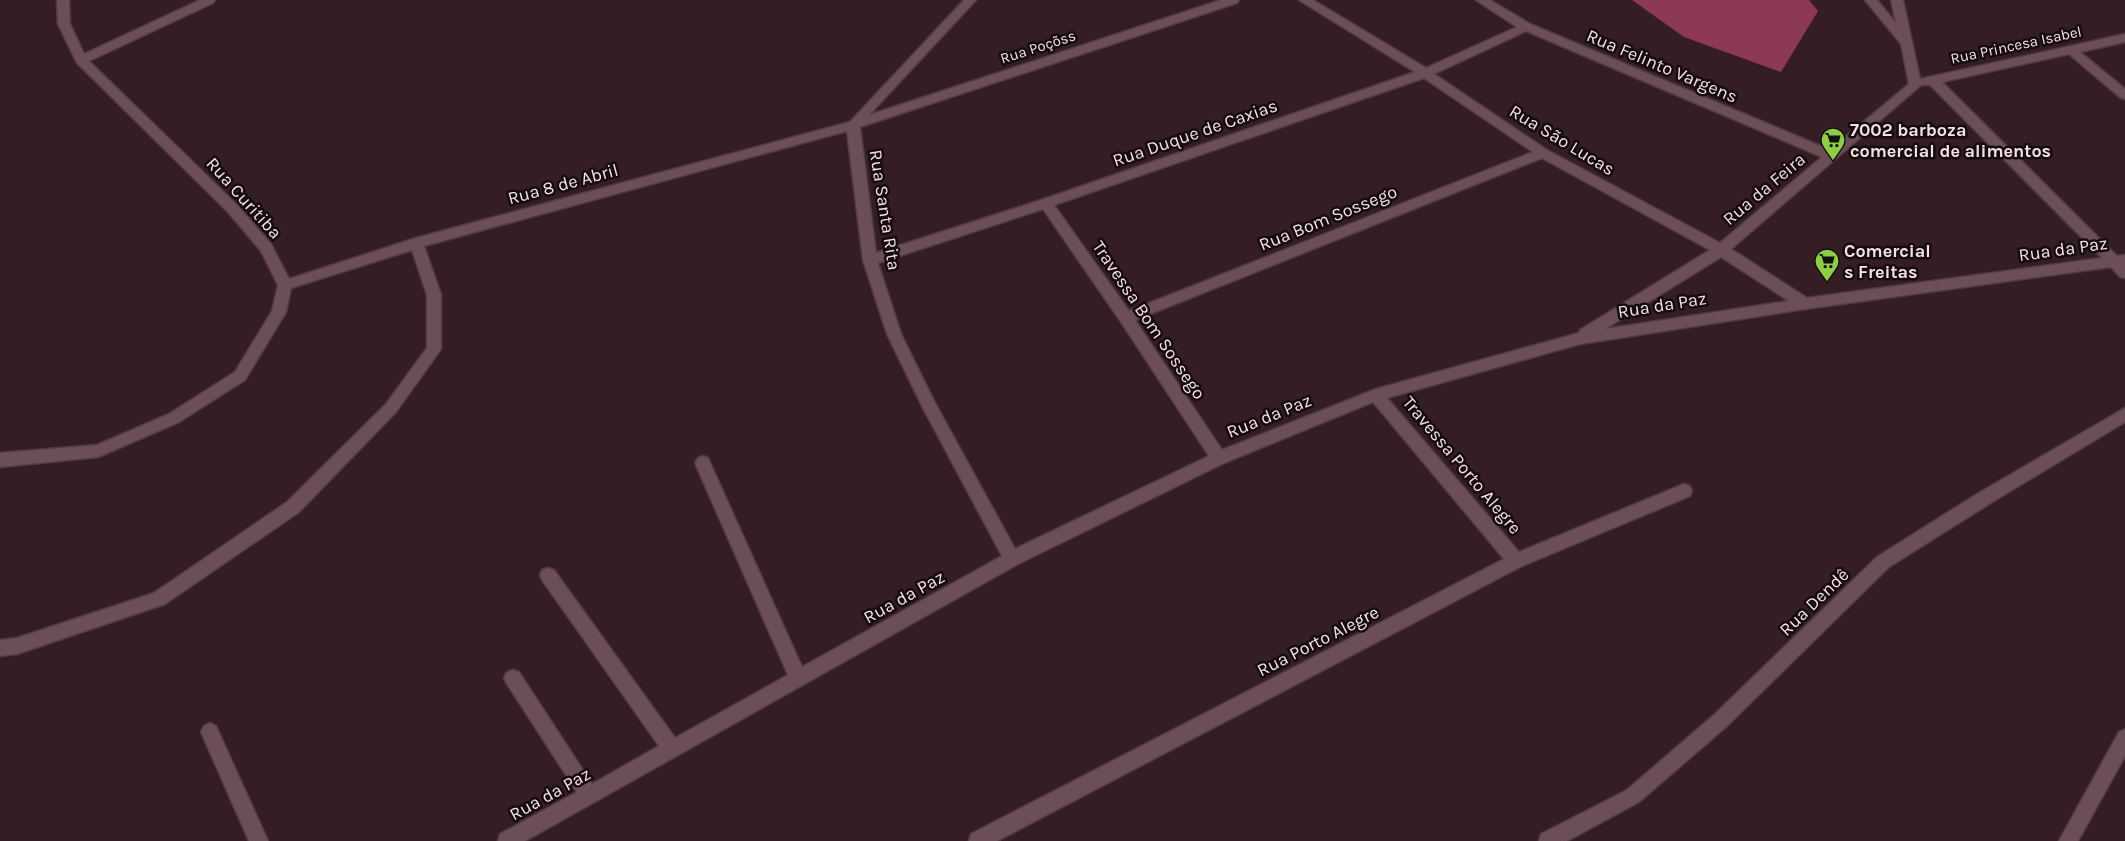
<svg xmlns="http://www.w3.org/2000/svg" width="2125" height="841" font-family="Karla,sans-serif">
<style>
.forest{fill:#8c3856}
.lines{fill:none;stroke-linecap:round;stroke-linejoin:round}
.minor-casing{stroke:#503b42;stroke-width:3}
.minor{fill:#6b4e56;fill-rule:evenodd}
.labels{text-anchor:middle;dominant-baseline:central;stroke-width:5;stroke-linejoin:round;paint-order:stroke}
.far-street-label{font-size:15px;fill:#f3e1e6;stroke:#160b0e}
.street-label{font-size:18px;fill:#f3e1e6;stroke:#160b0e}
.poi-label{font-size:18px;font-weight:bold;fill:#f3e1e6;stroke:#160b0e;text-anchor:start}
</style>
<rect width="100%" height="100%" fill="#351d24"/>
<path class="forest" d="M1632,0H1809L1818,11L1781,72L1684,37Z"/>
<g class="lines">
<defs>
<path id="minor" d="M57,0H69L70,24L84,54L200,0H215L213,3L89,61L237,205L271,244L289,279L416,238L850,122L964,0H976L869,115L1221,0H1239L1237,3L860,127L876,253L1041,200L1415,72L1299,0H1313L1426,68L1517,27L1476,0H1490L1530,24L1830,150L1909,84L1901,44L1865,0H1877L1896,23L1891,0H1903L1920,79L2125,34V42L2080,52L2125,89V99L2121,98L2069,54L1942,82L2117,256L2125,255V278L2120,277L2111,267L1805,309L1580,344L1387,398L1519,552L1684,484L1690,486L1692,491L1690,496L1522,566L997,841H969L971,834L1504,559L1373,402L1224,463L1018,564L525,841H498L500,834L577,792L507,684L504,678L507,672L513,670L519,672L592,784L659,746L542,580L540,575L542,570L548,568L554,570L675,738L788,675L695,463L698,458L703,456L708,458L802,667L1002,556L923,408L887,334L863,260L847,131L424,246L441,295V349L396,412L299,512L165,604L17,654L0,656V640L17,638L154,593L287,502L386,404L427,348V295L412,250L291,288L286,312L245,380L179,422L98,457L0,467V453L97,445L169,414L235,372L272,311L278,285L261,251L227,211L77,63L58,24ZM1526,31L1822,157L1720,243L1547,150L1434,74ZM1424,78L1533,152L1129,311L1054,205ZM1921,85H1930L2102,258L1807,298L1731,249ZM1542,158L1710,250L1580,330L1579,333L1376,389L1222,450L1135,320ZM1043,209L1121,322L1209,456L1015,549L934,401L901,334L878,263ZM1721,257L1789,301L1605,329Z
M2125,408V422L1989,504L1889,567L1727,726L1639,802L1567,841H1539L1541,834L1627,790L1715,714L1877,557L1977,494Z
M210,723L216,726L268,841H249L201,732L204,726Z
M2125,729V756L2078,841H2059L2119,732Z"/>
</defs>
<use href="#minor" class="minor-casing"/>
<use href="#minor" class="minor"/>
</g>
<defs>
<symbol id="supermarket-pin" viewBox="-11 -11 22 30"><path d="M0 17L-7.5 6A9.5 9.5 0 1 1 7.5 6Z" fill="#8ece43" stroke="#160b0e"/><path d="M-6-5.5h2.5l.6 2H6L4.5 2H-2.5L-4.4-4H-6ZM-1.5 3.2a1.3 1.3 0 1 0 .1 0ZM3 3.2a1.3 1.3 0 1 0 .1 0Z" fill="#111"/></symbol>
</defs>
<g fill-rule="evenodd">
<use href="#supermarket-pin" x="1819" y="126" width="28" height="38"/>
<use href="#supermarket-pin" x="1813" y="247" width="28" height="38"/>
</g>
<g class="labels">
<g class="far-street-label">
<text transform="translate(2016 45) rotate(-12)">Rua Princesa Isabel</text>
<text transform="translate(1038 47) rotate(-18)">Rua Poçõss</text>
</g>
<g class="street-label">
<text transform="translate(1662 66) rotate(23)">Rua Felinto Vargens</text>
<text transform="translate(1195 133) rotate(-19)">Rua Duque de Caxias</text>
<text transform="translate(1562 140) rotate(31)">Rua São Lucas</text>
<text transform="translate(563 184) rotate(-15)">Rua 8 de Abril</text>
<text transform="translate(1764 189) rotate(-40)">Rua da Feira</text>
<text transform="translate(244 198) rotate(48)">Rua Curitiba</text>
<text transform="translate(885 210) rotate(81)">Rua Santa Rita</text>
<text transform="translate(1328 218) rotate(-22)">Rua Bom Sossego</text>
<text transform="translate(2063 249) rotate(-8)">Rua da Paz</text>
<text transform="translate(1662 305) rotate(-9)">Rua da Paz</text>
<text transform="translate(1149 320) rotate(56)">Travessa Bom Sossego</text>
<text transform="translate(1269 416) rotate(-22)">Rua da Paz</text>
<text transform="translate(1462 465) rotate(50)">Travessa Porto Alegre</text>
<text transform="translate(904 597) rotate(-29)">Rua da Paz</text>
<text transform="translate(1814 602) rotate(-44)">Rua Dendê</text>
<text transform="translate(1318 641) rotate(-27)">Rua Porto Alegre</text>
<text transform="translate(550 794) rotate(-29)">Rua da Paz</text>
</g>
<g class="poi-label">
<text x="1850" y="130">7002 barboza<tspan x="1850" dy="21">comercial de alimentos</tspan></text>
<text x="1844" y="251">Comercial<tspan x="1844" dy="21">s Freitas</tspan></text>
</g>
</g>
</svg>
